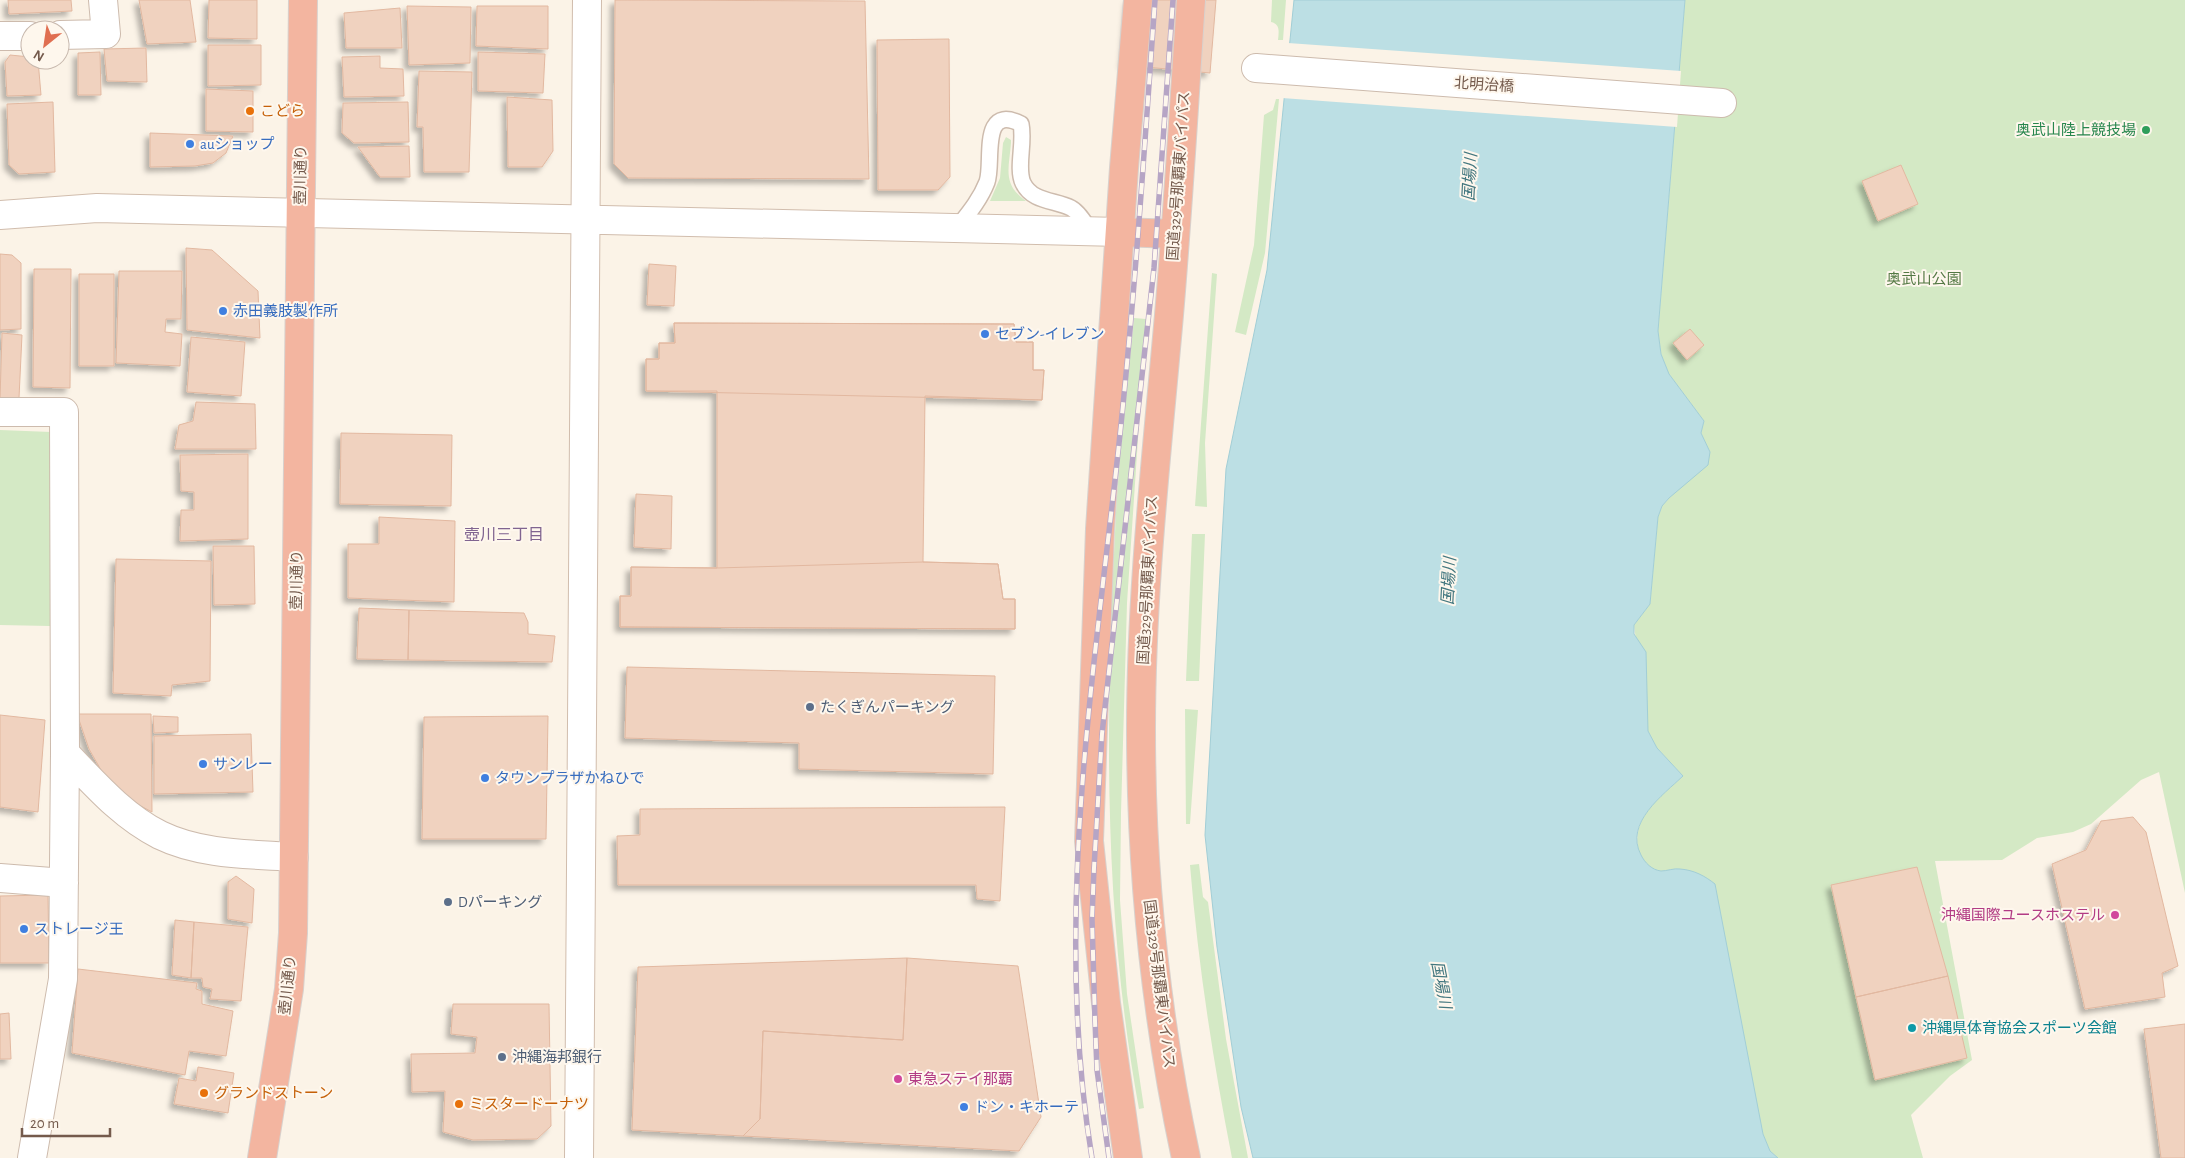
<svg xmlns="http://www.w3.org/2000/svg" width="2185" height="1158" font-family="'Alegreya Sans','Noto Sans JP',sans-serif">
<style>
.green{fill:#d4e9c5}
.water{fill:#bcdfe4;stroke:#a2ced6}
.pier{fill:#fbf3e7}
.building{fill:#f0d2bf;stroke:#e2b8a0;filter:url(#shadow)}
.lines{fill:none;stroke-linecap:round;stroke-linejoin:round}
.lane-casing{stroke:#cdbbad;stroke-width:18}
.street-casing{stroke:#cdbbad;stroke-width:30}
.secondary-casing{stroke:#d1bdad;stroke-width:30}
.highway-casing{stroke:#d8d1cd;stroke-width:30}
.lane{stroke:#fff;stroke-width:15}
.street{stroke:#fff;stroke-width:28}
.secondary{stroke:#fff;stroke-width:28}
.highway{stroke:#f3b5a0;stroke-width:28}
.rail-casing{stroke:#b6a5c5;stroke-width:5.5}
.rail{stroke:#fef7ed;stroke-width:4;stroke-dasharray:11;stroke-linecap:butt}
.food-dot{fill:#e8710a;stroke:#fef7ed;stroke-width:2}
.leisure-dot{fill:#2e9e5b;stroke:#fef7ed;stroke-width:2}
.shop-dot{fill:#3f7fe0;stroke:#fef7ed;stroke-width:2}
.service-dot{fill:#5c6f8a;stroke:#fef7ed;stroke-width:2}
.hotel-dot{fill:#d1479c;stroke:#fef7ed;stroke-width:2}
.culture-dot{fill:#0f9aa8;stroke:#fef7ed;stroke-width:2}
.labels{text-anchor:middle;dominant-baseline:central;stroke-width:4;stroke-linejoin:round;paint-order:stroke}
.street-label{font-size:15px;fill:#745a4c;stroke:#fef7ed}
.food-label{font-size:15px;fill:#c56008;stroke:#fef7ed;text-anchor:start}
.leisure-label{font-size:15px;fill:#27864d;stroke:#fef7ed;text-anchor:end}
.shop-label{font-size:15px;fill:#366cbe;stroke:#fef7ed;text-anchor:start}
.park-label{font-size:15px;fill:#547944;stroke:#fef7ed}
.service-label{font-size:15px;fill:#4e5e75;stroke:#fef7ed;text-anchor:start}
.hotel-label{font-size:15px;fill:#b23c85;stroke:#fef7ed;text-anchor:end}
.culture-label{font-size:15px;fill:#0d838f;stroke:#fef7ed;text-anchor:start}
.water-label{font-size:16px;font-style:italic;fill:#43777f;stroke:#fef7ed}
.neighbourhood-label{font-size:16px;fill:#806490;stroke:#fef7ed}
</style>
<defs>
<filter id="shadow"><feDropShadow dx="-4.5" dy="4.5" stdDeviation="2.5" flood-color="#0004"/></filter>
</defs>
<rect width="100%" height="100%" fill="#fbf3e7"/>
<path class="green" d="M1272,0H1286L1283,40H1278C1279,31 1280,24 1271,22Z
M1685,0H2185V893L2159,772L2141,780L2091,824L2073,832L2037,838L2002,860L1935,861L1972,1060L1950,1076L1911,1115L1923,1158H1778L1770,1151L1763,1134L1680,869C1674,869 1667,872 1661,871C1636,868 1632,836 1643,818C1652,802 1669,789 1683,776L1657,748L1648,731L1634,625L1650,604L1658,517L1662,506L1710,452L1701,433L1704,421L1669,374L1661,354L1658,331Z
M1276,99H1279L1265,253L1246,335L1235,332L1254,245L1264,115L1273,110Z
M1006,137L1011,140V143C1009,169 1002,184 1026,201H990L1000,178L1003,143Z
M1212,273L1217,274L1205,443L1207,507L1195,506Z
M1134,318L1146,319L1127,603L1121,813L1120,900L1127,994L1144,1108L1139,1109C1104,919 1105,725 1115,533C1118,461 1127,390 1134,318Z
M0,430L51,432L50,626L0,625Z
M1192,534H1205L1199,681H1186Z
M1185,709L1198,710L1190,824H1186Z
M1199,864L1203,897L1208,902L1226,1039L1248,1158H1232C1213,1061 1198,964 1190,865Z"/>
<path class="water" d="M1294,0H1685L1658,331L1661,354L1669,374L1704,421L1701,433L1710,452L1708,465L1669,498L1662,506L1658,517L1650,604L1634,625V634L1646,652L1648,731L1657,748L1683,776C1663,795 1624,823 1641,855C1645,863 1652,870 1661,871C1667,871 1674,868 1680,869C1694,870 1705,876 1715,884L1763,1134L1770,1151L1778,1158H1253L1241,1107L1217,947L1205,835L1226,469L1267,270Z"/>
<path class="pier" d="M1288,43L1681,71L1677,127L1282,98Z"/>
<path class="building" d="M8,0H71L72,11L9,14Z
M139,0H190L196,42L147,44Z
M209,0H257V39L208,38Z
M615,0L865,1L869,179L628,178L614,164Z
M1129,0H1216L1210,73L1124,65Z
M407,6L471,7L470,63L409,65Z
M477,6H548V49L476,46Z
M400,8L402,48H346L344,13Z
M949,39L950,177L938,190H878L877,40Z
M208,45H261V85L208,86Z
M146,48L147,82L107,81L104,49Z
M100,52L101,95H78V53Z
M478,52L545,54L543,93L478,91Z
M10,55L30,57V60H38L41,95L7,96L5,62Z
M380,56V68L403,69L404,96L344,97L342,57Z
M419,71L472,72L469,172H424L423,127H417Z
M206,89L253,91V132L206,131Z
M507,97L552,100L553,151L542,167H508Z
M53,102L55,172L19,174L9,165L7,104Z
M408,102L409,142L354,143L342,133L343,103Z
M150,133L233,136L226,153L213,163L195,166L150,167Z
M409,146L410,177H380L358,147Z
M1901,165L1918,204L1878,221L1862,181Z
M186,248L212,250L258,291L260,338L187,330Z
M0,254L12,255L21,263V329L0,330Z
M649,264L676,266L674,306L647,305Z
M34,269H71L70,388L33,387Z
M119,271H182L181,319H166L165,332L182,334L180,366L116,363Z
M79,274H114V366H79Z
M674,323L1014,324L1016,342H1033V370H1044L1042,400L925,396L923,562L998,564L1003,599H1015V629L620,627V596H631V567L717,568V391H646V359H659V343H675Z
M674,323L1014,324L1016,342H1033V370H1044L1042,400L646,391V359H659V343H675Z
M1690,329L1704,345L1687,360L1673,343Z
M2,333L22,335L19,398L0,399Z
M191,337L245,342L241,396L187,392Z
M196,402L255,404L256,449H175L179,425L193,421Z
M341,433L452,435L451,506L340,504Z
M248,454V539L180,541L181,510H194V492L181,491L180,455Z
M636,494L672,496L671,549L634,547Z
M379,517L455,521L454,602L348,598V544H379Z
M213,546H254L255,604L214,605Z
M116,559L211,561L210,681L172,685L171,696L113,693Z
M923,562L998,564L1003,599H1015V629L620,627V596H631V567L717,568Z
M359,608L409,610L408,660L357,659Z
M409,610L524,613L528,622V634L555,636L552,662L408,660Z
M627,667L995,676L993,774L799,769V743L625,738Z
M77,714H151L152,812L139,805L112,785L101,770L89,749Z
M0,715L45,720L38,812L0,807Z
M153,716L178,717V732L154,733Z
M548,716L546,839H422L424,717Z
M251,734L253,792L154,794V736Z
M1005,807L1000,901L977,899L976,885H618L617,836L640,835V809Z
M2133,817L2146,832L2178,966L2162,973L2165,997L2085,1009L2052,864L2086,850L2101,821Z
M1917,867L1948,976L1856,997L1831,885Z
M236,876L254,889L252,923L228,919V882Z
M48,895L49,963H0V896Z
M175,920L194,922L191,978L172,975Z
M194,922L248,927L241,1001L210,999L212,989L203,987L202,978H191Z
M907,958L1018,966L1041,1117L1019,1151L743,1136L760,1119L763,1031L903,1040Z
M907,958L903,1040L763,1031L760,1119L743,1136L632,1130L638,967Z
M78,969L197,983L196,989L202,991V1004L233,1011L226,1056L189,1051L185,1075L72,1053Z
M1948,976L1967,1058L1875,1080L1856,997Z
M453,1004H549L551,1126L537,1139L473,1140L443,1132L445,1091L412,1092L411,1054L475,1053L477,1037L451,1034Z
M9,1013L11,1059H0V1014Z
M2185,1024V1158H2161L2144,1029Z
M198,1067L234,1073L228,1113L174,1104L179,1078L196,1081Z"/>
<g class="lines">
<defs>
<path id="lane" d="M957,228C968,214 980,200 987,182C994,163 979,103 1021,124C1025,143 1016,168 1023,183C1032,202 1055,200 1071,208C1079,212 1086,225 1091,232"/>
<path id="street" d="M60,35L106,34L103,0
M0,36H30
M1256,68L1722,103
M0,412H64L65,753L63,979L32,1158
M65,753C94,783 122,816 160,835C201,855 250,854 294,857
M0,878L64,883"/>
<path id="secondary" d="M0,215L97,208L1120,232
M579,1158L587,0"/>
<path id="highway" d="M1120,232L1175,234
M262,1158L289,989L293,933L303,0
M1128,1158L1106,1003L1089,841L1100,529L1124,168L1138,0
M1186,1158C1156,1018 1141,872 1141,729C1141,590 1157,452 1169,315C1178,210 1184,105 1191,0"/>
</defs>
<use href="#lane" class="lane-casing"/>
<use href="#street" class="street-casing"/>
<use href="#secondary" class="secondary-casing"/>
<use href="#highway" class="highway-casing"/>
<use href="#lane" class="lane"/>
<use href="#street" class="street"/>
<use href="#secondary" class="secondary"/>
<use href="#highway" class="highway"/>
<defs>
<path id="rail" d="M1092,1158C1056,941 1087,722 1112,506C1132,338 1143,169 1155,0
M1109,1158L1097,1070L1095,1021L1092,919L1094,868L1102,734L1154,268L1173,0"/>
</defs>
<use href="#rail" class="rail-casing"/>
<use href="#rail" class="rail"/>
</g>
<g class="food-dot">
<circle cx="250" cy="111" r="5"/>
<circle cx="204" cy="1093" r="5"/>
<circle cx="459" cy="1104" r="5"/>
</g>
<circle class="leisure-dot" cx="2146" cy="130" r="5"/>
<g class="shop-dot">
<circle cx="190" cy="144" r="5"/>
<circle cx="223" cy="311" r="5"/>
<circle cx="985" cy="334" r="5"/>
<circle cx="203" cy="764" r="5"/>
<circle cx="485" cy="778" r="5"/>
<circle cx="24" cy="929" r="5"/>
<circle cx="964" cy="1107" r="5"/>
</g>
<g class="service-dot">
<circle cx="810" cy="707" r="5"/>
<circle cx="448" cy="902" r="5"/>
<circle cx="502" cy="1057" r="5"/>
</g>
<g class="hotel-dot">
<circle cx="2115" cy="915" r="5"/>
<circle cx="898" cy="1079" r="5"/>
</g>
<circle class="culture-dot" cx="1912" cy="1028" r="5"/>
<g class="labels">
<g class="street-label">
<text transform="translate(1484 85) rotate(4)">北明治橋</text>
<text transform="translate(301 175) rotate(-89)">壺川通り</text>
<text transform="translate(1179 176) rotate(-86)">国道329号那覇東バイパス</text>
<text transform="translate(297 580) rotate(-89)">壺川通り</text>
<text transform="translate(1148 580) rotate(-87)">国道329号那覇東バイパス</text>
<text transform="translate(1159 984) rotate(83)">国道329号那覇東バイパス</text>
<text transform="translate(288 985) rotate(-84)">壺川通り</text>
</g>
<g class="food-label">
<text x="260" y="111">こどら</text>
<text x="214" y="1093">グランドストーン</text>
<text x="469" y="1104">ミスタードーナツ</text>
</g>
<g class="leisure-label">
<text x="2136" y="130">奥武山陸上競技場</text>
</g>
<g class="shop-label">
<text x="200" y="144">auショップ</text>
<text x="233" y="311">赤田義肢製作所</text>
<text x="995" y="334">セブン-イレブン</text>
<text x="213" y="764">サンレー</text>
<text x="495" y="778">タウンプラザかねひで</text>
<text x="34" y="929">ストレージ王</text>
<text x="974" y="1107">ドン・キホーテ</text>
</g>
<g class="park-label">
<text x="1924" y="279">奥武山公園</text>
</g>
<g class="service-label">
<text x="820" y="707">たくぎんパーキング</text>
<text x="458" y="902">Dパーキング</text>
<text x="512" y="1057">沖縄海邦銀行</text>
</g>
<g class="hotel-label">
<text x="2105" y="915">沖縄国際ユースホステル</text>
<text x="908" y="1079" text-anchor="start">東急ステイ那覇</text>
</g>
<g class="culture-label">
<text x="1922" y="1028">沖縄県体育協会スポーツ会館</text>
</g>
<g class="water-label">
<text transform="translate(1470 177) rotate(-87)">国場川</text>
<text transform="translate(1449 581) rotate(-87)">国場川</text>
<text transform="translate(1441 985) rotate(79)">国場川</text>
</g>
<g class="neighbourhood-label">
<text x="504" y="535">壺川三丁目</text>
</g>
</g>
<g transform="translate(45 45) rotate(210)"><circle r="24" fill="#fef7ed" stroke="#c7b8ad"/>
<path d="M0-4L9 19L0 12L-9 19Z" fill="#e06f51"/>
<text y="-8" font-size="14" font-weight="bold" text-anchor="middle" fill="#745a4c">N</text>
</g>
<path d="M22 1128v8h88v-8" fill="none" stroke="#745a4c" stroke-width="2.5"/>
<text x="30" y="1128" font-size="15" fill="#745a4c" stroke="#fef7ed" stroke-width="4" paint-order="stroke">20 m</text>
</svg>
